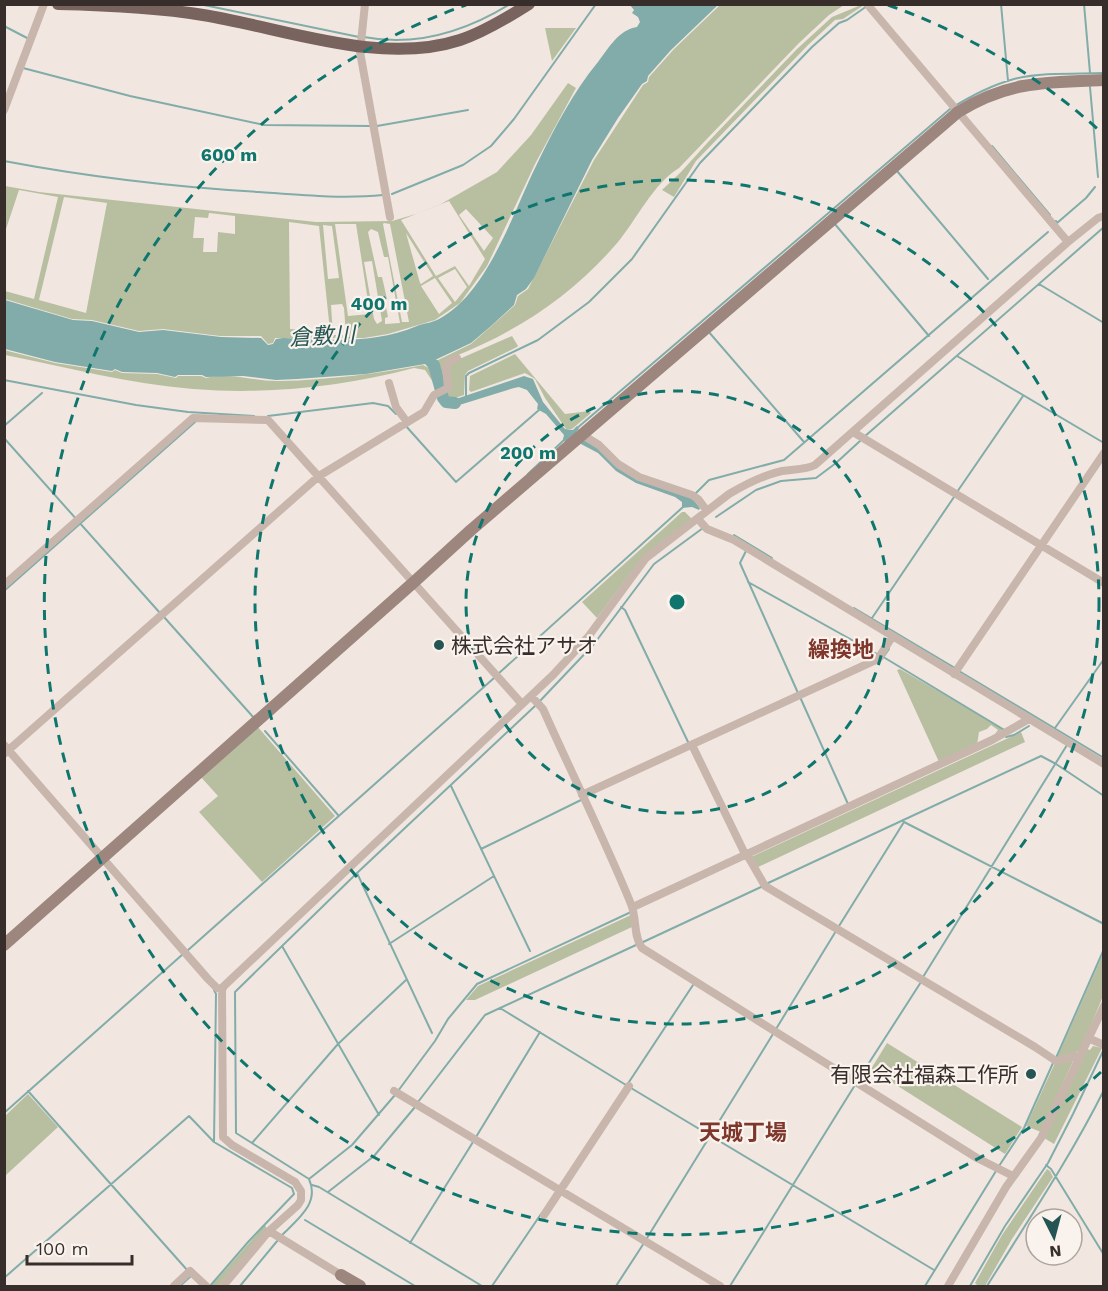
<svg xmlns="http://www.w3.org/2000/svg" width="1108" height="1291" font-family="'Work Sans','Noto Sans JP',sans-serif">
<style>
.green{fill:#b8bfa1;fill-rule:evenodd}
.water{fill:#82aca9}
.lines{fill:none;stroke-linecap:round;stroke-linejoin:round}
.stream{stroke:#82aca9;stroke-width:2}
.river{stroke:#82aca9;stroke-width:12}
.street{stroke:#c8b6ad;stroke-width:8}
.secondary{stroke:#9c867e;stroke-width:12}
.primary{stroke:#78635e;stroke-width:12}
.ring{fill:none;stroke:#0f766e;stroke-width:3;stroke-dasharray:10 8}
.poi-dot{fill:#245553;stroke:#f9f2ed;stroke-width:2}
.labels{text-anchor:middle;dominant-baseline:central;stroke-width:4.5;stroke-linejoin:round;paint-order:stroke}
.poi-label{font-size:21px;fill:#372e2b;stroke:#f9f2ed;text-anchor:start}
.water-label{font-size:22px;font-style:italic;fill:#245553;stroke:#f9f2ed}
.neighbourhood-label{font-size:22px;font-weight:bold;fill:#7f362b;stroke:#f9f2ed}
.centre{fill:#0f766e;stroke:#f9f2ed;stroke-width:3}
.ring-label{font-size:18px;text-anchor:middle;font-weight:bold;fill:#0f766e;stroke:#f9f2ed;stroke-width:4.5;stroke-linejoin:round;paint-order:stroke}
</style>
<rect width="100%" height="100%" fill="#f1e7e0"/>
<path class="green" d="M720,5H844L829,15L799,43L679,168C653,184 637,219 618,242C573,295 517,332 453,357L442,381L436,361L471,344L515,305L518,296L528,289L594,160L643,85L648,82L649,77L674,49Z
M861,5H864L843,19L835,20L808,45L696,161L674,197L662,190L681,172L709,141L797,49L832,17Z
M545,28H576L552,61Z
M568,83L576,88L535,164L487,266L460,303L435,320L388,334L364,338H275L273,343L268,344L261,336H220L163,329L139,331L92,320L72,319L5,299V291L34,299L58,197L19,190L5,232V186L39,192L316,222L392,221L416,214L441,204L497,172L531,135ZM64,197L107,203L86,313L39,300ZM449,201L485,259L469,286L455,266L436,276L401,220ZM466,209L493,238L484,251L459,215ZM209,213L235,216V234L218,232L217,252H203L204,238H193L195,217L208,218ZM289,222L319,226L330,331L290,329ZM384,223L390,224L409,322H402L383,224ZM335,224H356L370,314L348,316ZM323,225L332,226L339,278L328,279ZM371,229L378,232L384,257H388L400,323L385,324V318L388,317L386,307H383L382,300L387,299L382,277H378L368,232ZM406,233L433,276L421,284L420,283ZM372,261L382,321L377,324L374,319L364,262ZM455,269L467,287L455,302L438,278ZM435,278L452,303L439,314L421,286ZM342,304L344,308L346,335H333L331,305Z
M512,336L518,346L517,347L468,371L465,375L464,395L455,398L446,397L445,392L448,367L457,360Z
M4,350L55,363L112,372L115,370L122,373L157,374L176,378L178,376H201L206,378C231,372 256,382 280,381C328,380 375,374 423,365L429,368L435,382H433L425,370L414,368C341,387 267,395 193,389C129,384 67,367 5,355Z
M515,354L565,414L589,411L591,413L572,429H566L545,398L535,379L525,373L471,392L469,390L470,376Z
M682,512H685L692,519L639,562L597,618L582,602Z
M900,669L1004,729L995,734L998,730L991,725L987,729L979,732L977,745L939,762L897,670Z
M257,726L335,816L262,882L199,812L218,796L200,776Z
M1021,732L1025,742L756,868L751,857Z
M631,915L632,927L475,1000H466L478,986Z
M1103,954V996L1083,1045C1078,1055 1068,1056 1057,1058Z
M887,1043L1022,1127L1005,1154L871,1069Z
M1093,1046L1102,1048L1054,1144L1044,1138L1087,1049L1090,1050Z
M1074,1059L1041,1132L1026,1126L1055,1063Z
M28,1094L58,1127L5,1176V1116Z
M1047,1169L1050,1171L1053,1177L1012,1239L985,1286H978L975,1283L1002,1235Z
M265,1225L267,1229L218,1286H211Z"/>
<path class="water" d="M630,5H718L671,50L648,76L647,81L642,84L618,118L592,160L534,278L526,289L517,295L514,305L491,326L471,343L435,360L441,377L440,380L436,381C431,375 431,369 425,364L366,374L297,379L276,380L243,376L206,377L202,375H178L175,377L157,373L122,372L115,369L112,371L55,362L5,349V300L73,320L92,321L139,332L163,330L221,337L261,338L268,345L273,344L276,339L283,338C328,340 376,344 417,326C424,323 432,323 439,319C488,293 513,212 537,164C554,129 573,92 598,62C609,48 618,30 637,27L640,22L638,17L632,13L634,10Z
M524,376L533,379L543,402L565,429L573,430L577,426L579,429L576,432L599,449L619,468L692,498L700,508L699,510L692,507L682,508V502L675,497L636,483L616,471L598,453L579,443L572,436L565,442L563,439L564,435L546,414L537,409L538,404L527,390L519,387L514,388L453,407L444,405L441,400L444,397L451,400L456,399Z"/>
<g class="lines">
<path class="stream" d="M199,4L359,37
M1001,4L1008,81
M1084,4L1090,73
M4,26L29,39
M364,37C416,47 466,31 510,4
M23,68L130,96L264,125L371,126
M1090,87L1098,177
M377,126L468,110
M992,146L1050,215
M4,161C89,177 174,187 259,192C301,195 342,199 383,195
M897,171L988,279
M392,194L463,165L491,146L514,119L596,4
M1056,221L1057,223L1086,198L1095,187
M834,223L929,336
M1039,284L1104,323
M708,331L804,442
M957,356L1104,443
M4,380L136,405L188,412L254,416
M466,396V376L469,373L538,340L589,302L632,259L700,163L812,47L839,23L847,20L867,6
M268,416L373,403L388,406L396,414
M405,425L456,482L539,410
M4,426L42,393
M576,429L950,109C969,97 992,85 1014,79C1043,72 1074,74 1104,73
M864,437L1104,227
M4,438L160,613
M528,474L565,439
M957,492L1023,396
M695,494L709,480L784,460L1048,232
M716,517L756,490L781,481L816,478L836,463L860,441
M734,535L772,558
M746,551L740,563L798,693
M748,582L877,654
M4,591L195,422
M621,607L625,610L689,744
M854,608L955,668
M164,617L254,718
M872,618L954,497
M885,658L1006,731
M882,659L889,649
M959,671L1104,758
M498,674L683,507
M800,697L848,804
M539,702L594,644L654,564L703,528
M1055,728L1104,659
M265,731L338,815
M1006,737L1014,735L1029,726
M451,786L530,951
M904,822L1104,924
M481,849L581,800
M357,873L432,1033
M766,884L1041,756L1056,764L1104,796
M839,926L904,822L903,820
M641,943L761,887
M389,944L494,876
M282,946L379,1115
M187,951L494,678
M923,977L1067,745
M500,1008L626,1085
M776,1029L836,931
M1056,1058L1104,949
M858,1080L921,982
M627,1085L693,985
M631,1088L934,1270
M28,1091L188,1271
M398,1091L435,1041L448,1019L477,984L631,912
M418,1102L485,1015L636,945
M4,1113L183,954
M476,1137L540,1032
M252,1143L338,1044L406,980
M1046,1165L1051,1169L1104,1255
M999,1166L1024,1128L1053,1063
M309,1179L352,1145L395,1095
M312,1185L319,1187L482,1286
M328,1192L374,1156L415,1107
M305,1220L415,1286
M282,1235C298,1219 320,1203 309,1179L236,1133L235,992L357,873L535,706
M647,1238L773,1034
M410,1243L473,1142
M4,1278L189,1116L214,1142
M180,1286L191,1276
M210,1286L249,1241L294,1194L292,1188L214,1142L216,994L214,990
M240,1286L278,1240
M492,1286L541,1214
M616,1286L644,1243
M730,1286L855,1085
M925,1286L996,1171
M970,1286L1005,1226L1048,1163L1073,1114L1104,1049
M987,1286C1027,1222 1070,1158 1104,1090"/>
<path class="river" d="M434,365L443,398L446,402L455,403"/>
<path class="street" d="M365,4L360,52L390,217
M867,4L1068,242
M4,110L44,4
M389,383L396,407L407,422
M853,432L1104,583
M581,434L599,445L618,464L639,477L692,495L698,499L707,511
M698,519L707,529L734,540L1104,764
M4,585L193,418L268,420L522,704
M954,674L1104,453
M531,696L543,709C572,774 604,838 631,904C637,918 633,936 642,948L977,1158L1013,1176
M4,745L208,979L217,988L222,989
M692,745L745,854
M4,754L319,476L424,412L434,395L448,388L446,367L449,362L457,358
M582,795L878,659L892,637
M746,853L765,886L1035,1047L1056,1061L1075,1056L1080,1057
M633,907L992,740L1029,719
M1088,1038L1104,1045
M394,1091L720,1286
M544,1215L629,1086
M269,1231L341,1275
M174,1286L190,1271L206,1286
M223,1286L269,1231L298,1205L301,1200V1191L295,1182L232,1145L223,1137L222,990L224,986L553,675L588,637L646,558L729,494C746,484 763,475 782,471C794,469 805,470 815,465L1068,242L1098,218L1104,216
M948,1286L1006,1187L1041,1138L1104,1006"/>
<path class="secondary" d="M4,945L414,582L471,530L958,112C1008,81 1046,82 1104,80
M341,1275L360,1286"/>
<path class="primary" d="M58,4C106,5 155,7 203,15C284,28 380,66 460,40C484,32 507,18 529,4"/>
</g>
<g class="ring">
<circle cx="677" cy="602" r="211"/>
<circle cx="677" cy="602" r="422"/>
<path d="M1101 1072A633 633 0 1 1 466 5M888 5A633 633 0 0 1 1101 132"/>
</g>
<g class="poi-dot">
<circle cx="439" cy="645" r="6"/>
<circle cx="1031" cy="1074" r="6"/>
</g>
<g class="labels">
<g class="poi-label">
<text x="451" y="645">株式会社アサオ</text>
<text x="1019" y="1074" text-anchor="end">有限会社福森工作所</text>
</g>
<g class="water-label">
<text transform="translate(322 336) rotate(-3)">倉敷川</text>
</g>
<g class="neighbourhood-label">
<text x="841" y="649">繰換地</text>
<text x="743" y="1132">天城丁場</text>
</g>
</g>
<circle cx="677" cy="602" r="9" class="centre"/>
<g class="ring-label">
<text x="229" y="161">600 m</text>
<text x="379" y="310">400 m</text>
<text x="528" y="459">200 m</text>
</g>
<rect width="1108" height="1291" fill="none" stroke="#372e2b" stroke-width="12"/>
<g transform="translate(1054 1237) rotate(174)"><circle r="28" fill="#f9f2ed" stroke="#aba49f" stroke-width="1.5"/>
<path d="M0-4.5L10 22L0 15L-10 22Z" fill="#245553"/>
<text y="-9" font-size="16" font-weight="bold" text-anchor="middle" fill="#372e2b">N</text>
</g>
<path d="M27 1255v9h105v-9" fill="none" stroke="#372e2b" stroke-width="3"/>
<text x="36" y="1255" font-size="18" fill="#372e2b" stroke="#f9f2ed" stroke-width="4.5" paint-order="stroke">100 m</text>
</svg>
